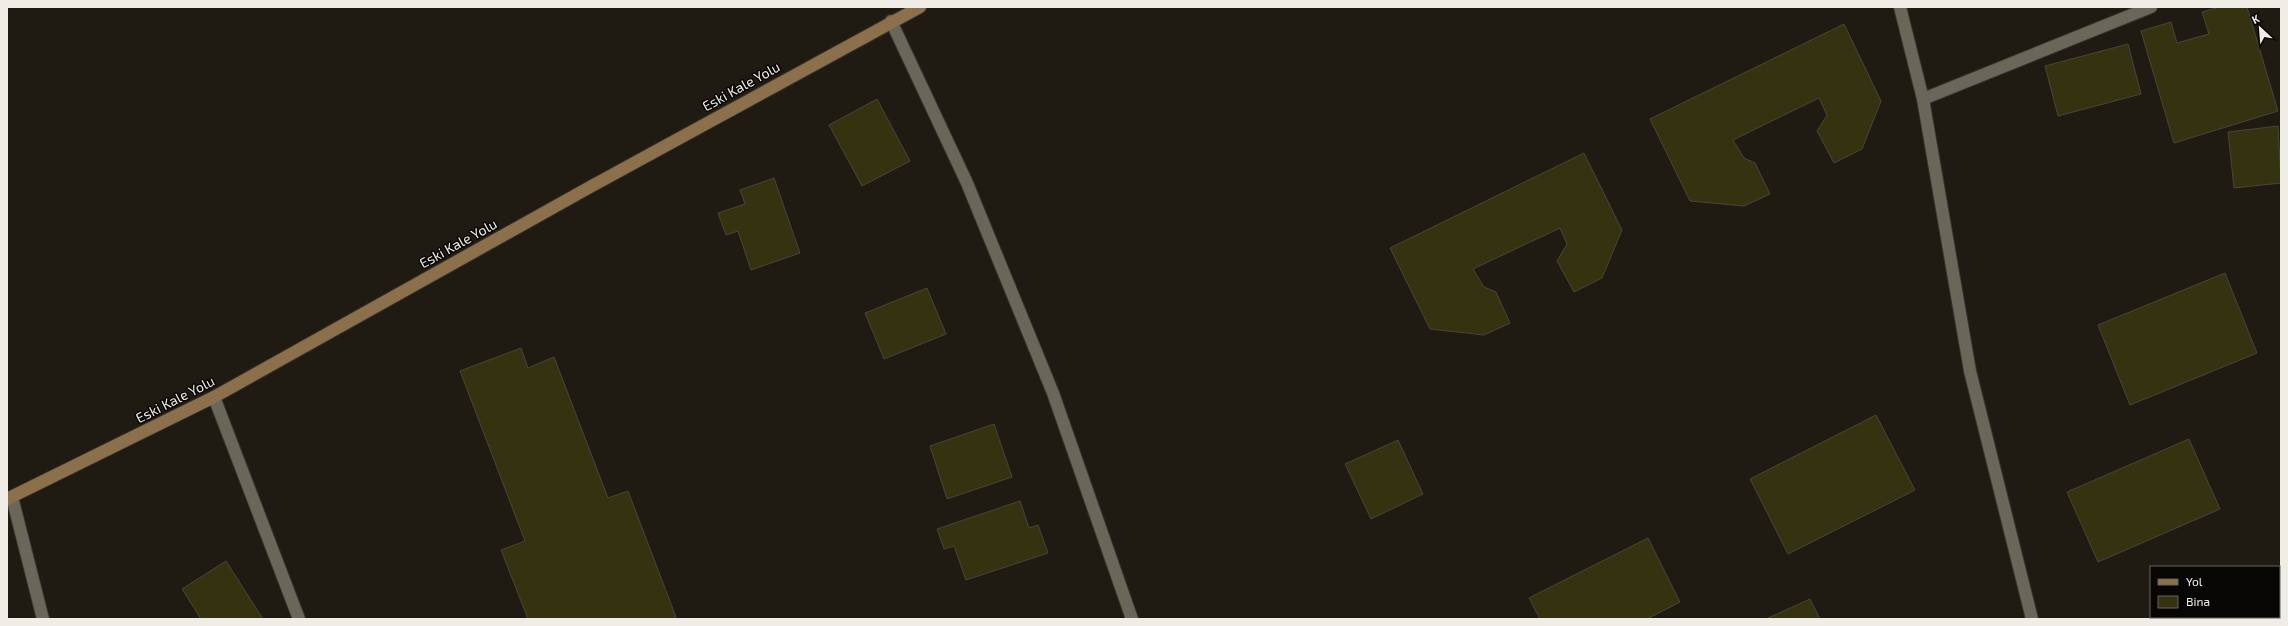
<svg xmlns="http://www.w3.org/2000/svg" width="2288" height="626" font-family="'Exo 2',sans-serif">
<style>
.building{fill:#35330f;stroke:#46463b}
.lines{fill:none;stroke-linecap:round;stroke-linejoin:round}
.lane-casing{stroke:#37342f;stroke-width:14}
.street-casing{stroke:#37342f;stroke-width:14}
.secondary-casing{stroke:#37342f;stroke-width:14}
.lane{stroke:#6b665a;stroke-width:12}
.street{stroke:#6b665a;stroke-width:12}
.secondary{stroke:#8b704b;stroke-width:12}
.labels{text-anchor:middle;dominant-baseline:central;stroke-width:3;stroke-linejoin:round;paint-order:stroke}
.street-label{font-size:14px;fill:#f0ede7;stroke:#080604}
</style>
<rect width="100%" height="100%" fill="#201b12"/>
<path class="building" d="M2220,7H2247L2278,111L2174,143L2141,31L2171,22L2177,43L2209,34L2202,12Z
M1844,24L1881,101L1862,149L1834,163L1817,131L1827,115L1819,98L1733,140L1744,158L1755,163L1770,194L1744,206L1690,201L1650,119Z
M2128,44L2141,94L2058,116L2045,66Z
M877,99L910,161L862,186L829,125Z
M2278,126L2281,183L2234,188L2228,132Z
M1584,153L1622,230L1602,278L1574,292L1557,261L1567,244L1560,228L1473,269L1484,287L1496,292L1510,323L1484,335L1430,329L1390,248Z
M774,178L800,253L751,270L738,231L726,235L718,213L745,204L740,190Z
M2225,273L2257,353L2130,405L2098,325Z
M927,288L946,334L884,359L865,313Z
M521,348L528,368L554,357L608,498L628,491L676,617L672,619H528L501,550L525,541L460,371Z
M1876,415L1915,490L1788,554L1750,479Z
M994,424L1012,477L947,499L930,446Z
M2189,439L2220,509L2098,562L2067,492Z
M1398,440L1423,494L1371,519L1345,464Z
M1020,501L1029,528L1038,525L1048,553L966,580L954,546L944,549L937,529Z
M1648,538L1680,602L1647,619H1540L1529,598Z
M226,561L263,619H201L182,589Z
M2279,568H2281V619H2250L2249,617H2279Z
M1810,599L1820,619H1766Z"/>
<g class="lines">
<defs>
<path id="lane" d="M1923,99L2151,7"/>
<path id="street" d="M1900,7L1923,99L1970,371L2032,619
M891,21L967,183L1053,393L1132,619
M214,397L299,619
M12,497L43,619"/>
<path id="secondary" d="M7,499L214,397L590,187L920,7"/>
</defs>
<use href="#lane" class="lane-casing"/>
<use href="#street" class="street-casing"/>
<use href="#secondary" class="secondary-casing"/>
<use href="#lane" class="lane"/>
<use href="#street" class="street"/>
<use href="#secondary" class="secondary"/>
</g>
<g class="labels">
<g class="street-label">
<text transform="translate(741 86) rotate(-29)">Eski Kale Yolu</text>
<text transform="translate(458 243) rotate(-29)">Eski Kale Yolu</text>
<text transform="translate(175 399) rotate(-27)">Eski Kale Yolu</text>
</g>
</g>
<rect width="2288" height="626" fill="none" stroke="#f0ede7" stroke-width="16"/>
<rect x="2150" y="566" width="130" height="52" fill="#080604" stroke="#65625f"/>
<rect x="2158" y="579" width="20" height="6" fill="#8b704b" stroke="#65625f"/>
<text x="2186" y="586" font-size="12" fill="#f0ede7">Yol</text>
<rect x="2158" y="596" width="20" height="12" fill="#35330f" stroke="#65625f"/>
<text x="2186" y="606" font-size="12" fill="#f0ede7">Bina</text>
<g transform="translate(2260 28) rotate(334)" stroke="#080604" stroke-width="3" paint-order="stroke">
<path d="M0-3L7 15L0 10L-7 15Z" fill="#f0ede7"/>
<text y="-6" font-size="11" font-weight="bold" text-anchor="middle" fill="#f0ede7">K</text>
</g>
</svg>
